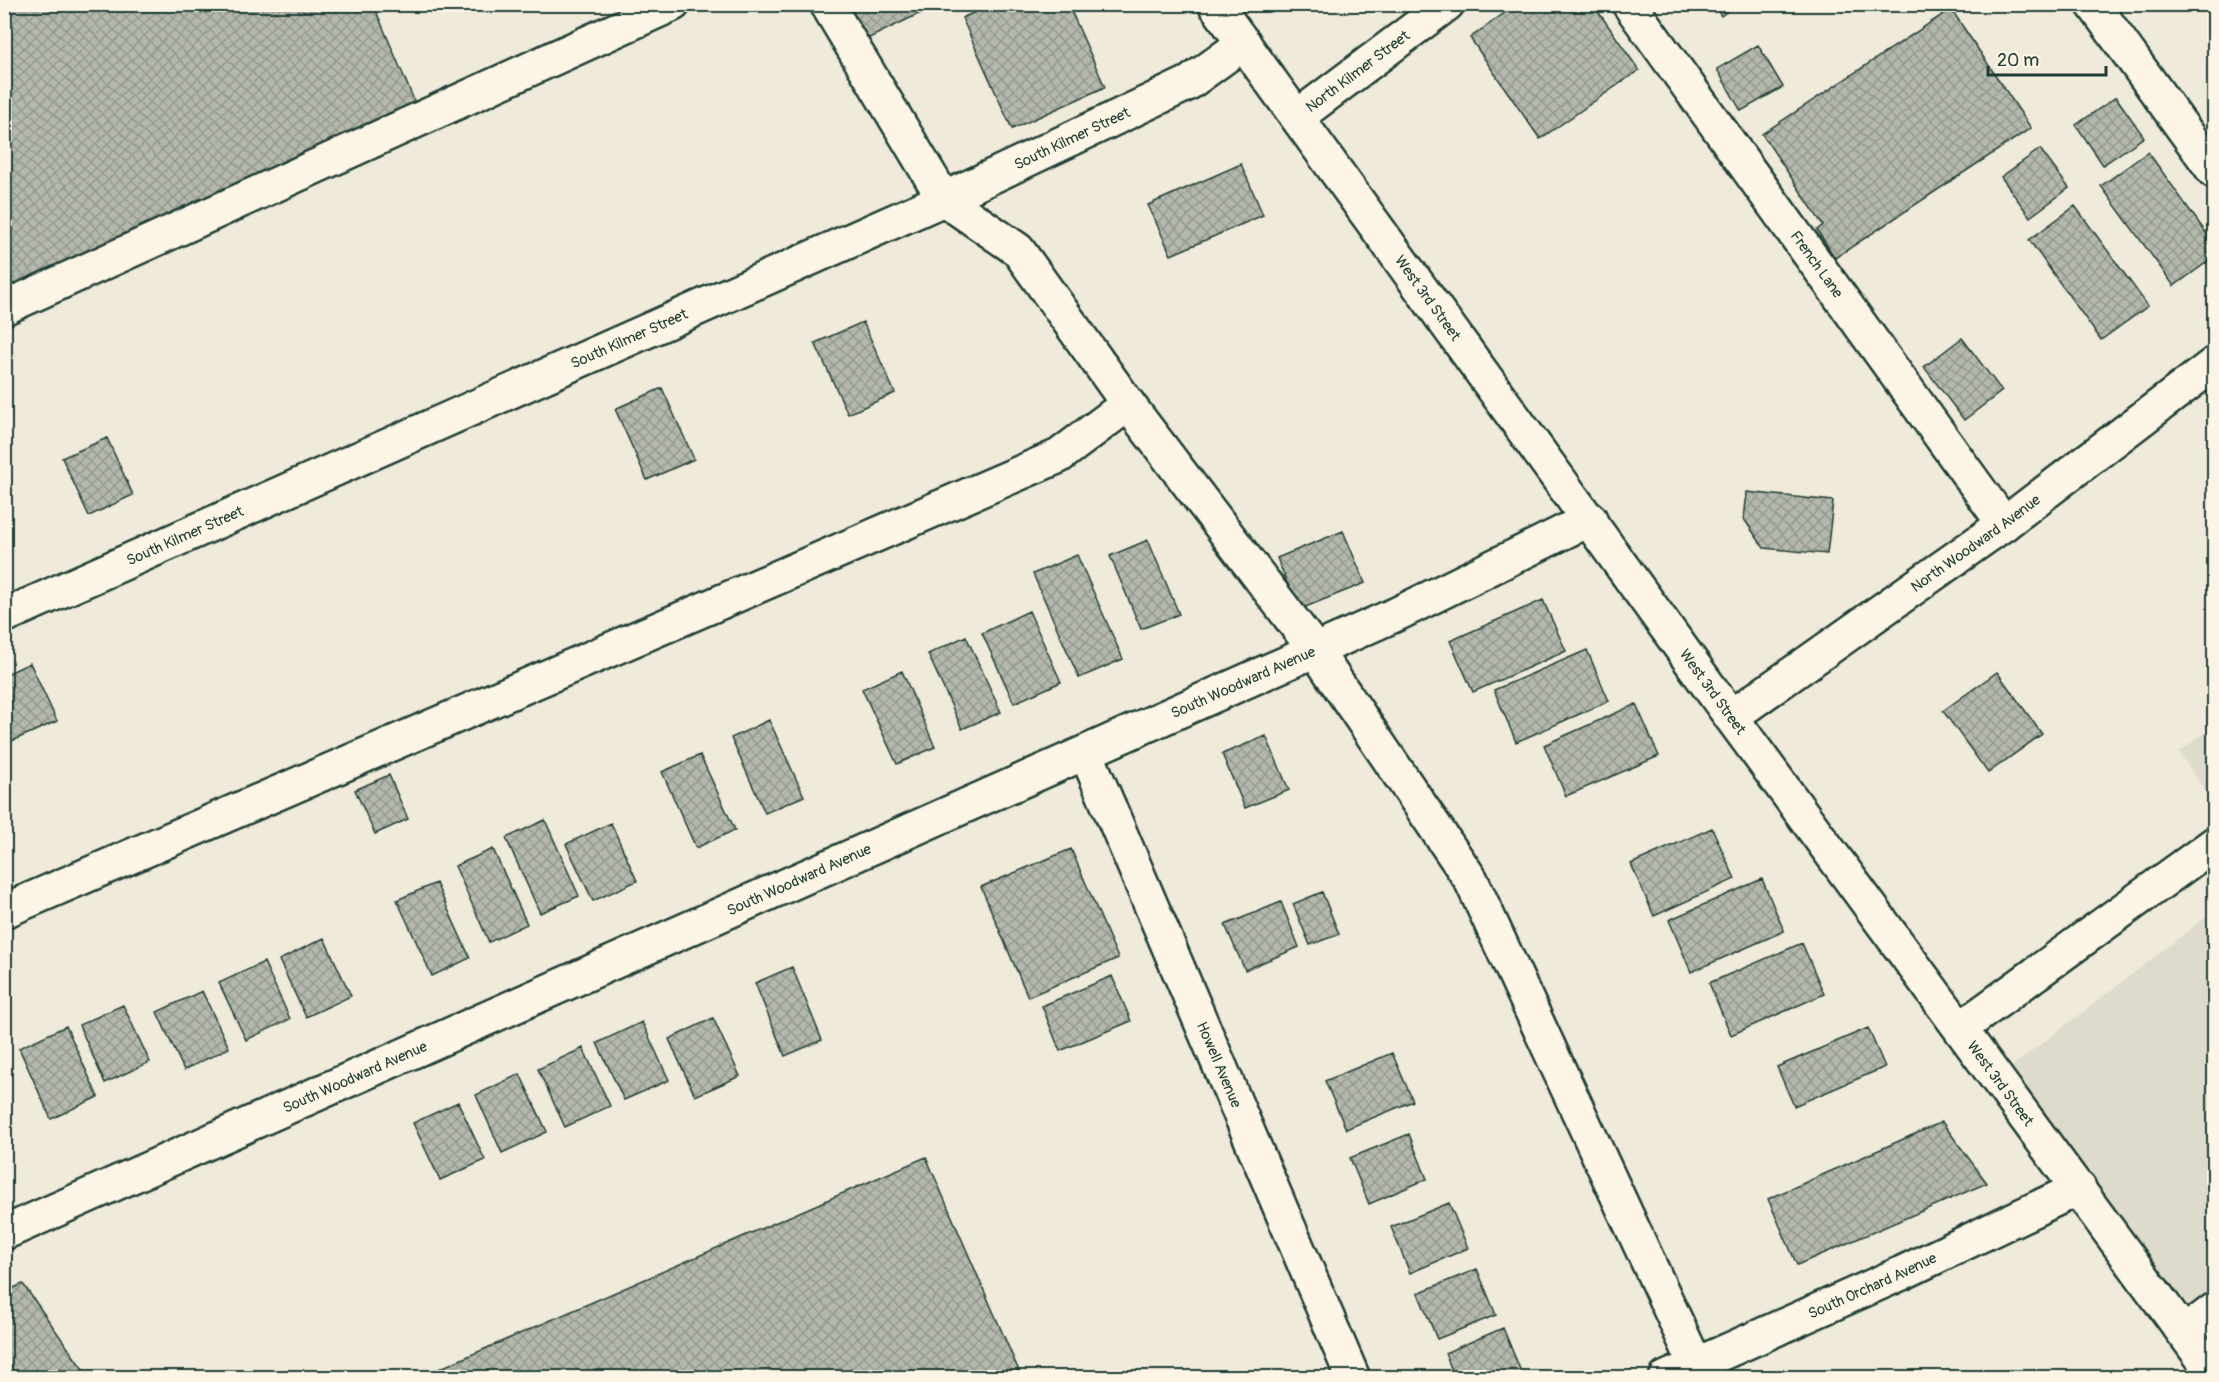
<svg xmlns="http://www.w3.org/2000/svg" width="2219" height="1382" font-family="Pangolin,sans-serif">
<style>
.built{fill:#dedbcc}
.building{fill:url(#building-cross-hatch);stroke:#1f3d34;stroke-width:1.5}
.lines{fill:none;stroke-linecap:round;stroke-linejoin:round}
.minor-casing{stroke:#1f3d34;stroke-width:38}
.major-casing{stroke:#1f3d34;stroke-width:38}
.minor{stroke:#fcf5e5;stroke-width:33}
.major{stroke:#fcf5e5;stroke-width:33}
.labels{text-anchor:middle;dominant-baseline:central;stroke-width:4.5;stroke-linejoin:round;paint-order:stroke}
.street-label{font-size:15px;fill:#1f3d34;stroke:#fcf5e5}
</style>
<defs>
<pattern id="building-cross-hatch" width="8" height="8" patternUnits="userSpaceOnUse" patternTransform="scale(1.5)"><rect width="8" height="8" fill="#b5b9ad"/><path d="M0 0l8 8M0 8l8-8" fill="none" stroke="#93988e"/></pattern>
</defs>
<rect width="100%" height="100%" fill="#efeada"/>
<filter id="ink" filterUnits="userSpaceOnUse"><feTurbulence type="fractalNoise" baseFrequency=".0167" numOctaves="2"/><feDisplacementMap in="SourceGraphic" scale="12" xChannelSelector="R" yChannelSelector="G"/><feConvolveMatrix kernelMatrix="1 2 1 2 8 2 1 2 1" color-interpolation-filters="sRGB"/></filter>
<g filter="url(#ink)">
<path class="built" d="M2214,726V804L2179,752Z
M2214,911V1374L1997,1078Z"/>
<path class="building" d="M4,4H373L419,112L4,296Z
M840,4H939L859,43Z
M993,4H1068L1105,87L1012,129L962,18Z
M1517,4H1593L1639,70L1540,139L1470,38Z
M1713,4H1737L1721,16Z
M1951,9L2031,128L1835,258L1817,230L1823,225L1762,134Z
M1758,45L1783,87L1741,111L1717,69Z
M2116,97L2144,137L2103,165L2076,125Z
M2040,149L2069,188L2030,217L2001,177Z
M2148,152L2214,244V257L2174,286L2101,186Z
M1241,164L1263,215L1171,255L1148,205Z
M2075,206L2148,306L2101,340L2029,240Z
M863,322L895,393L848,414L815,343Z
M1962,338L2002,391L1964,420L1924,367Z
M662,388L694,459L647,480L615,409Z
M107,438L133,495L89,516L62,458Z
M1747,492L1833,501L1827,554L1764,548L1744,519Z
M1343,531L1365,583L1298,610L1277,558Z
M1148,540L1179,614L1141,629L1110,556Z
M1077,555L1123,659L1079,678L1033,574Z
M1543,600L1566,651L1473,692L1450,641Z
M1029,611L1061,682L1014,703L982,633Z
M966,636L1001,712L962,729L928,654Z
M1587,650L1609,701L1516,742L1494,690Z
M30,663L57,721L12,741L4,724V675Z
M902,671L935,747L897,764L862,689Z
M1997,672L2042,734L1988,773L1943,711Z
M1636,704L1659,756L1566,796L1544,745Z
M769,720L804,796L765,813L731,738Z
M1266,736L1289,790L1245,808L1222,754Z
M700,755L735,830L696,848L662,772Z
M389,775L408,819L375,834L355,790Z
M545,820L579,896L540,913L506,838Z
M611,823L637,881L593,901L566,844Z
M1712,828L1735,879L1654,916L1631,864Z
M493,849L527,924L489,942L455,866Z
M1071,849L1118,958L1028,997L981,887Z
M1762,879L1784,931L1691,972L1669,920Z
M436,883L470,958L432,976L397,900Z
M1322,892L1339,934L1310,945L1293,904Z
M1281,902L1299,947L1245,970L1225,925Z
M324,938L351,996L306,1017L279,960Z
M1802,943L1824,994L1731,1035L1709,983Z
M264,962L290,1019L246,1040L219,983Z
M792,967L822,1040L785,1056L755,983Z
M1112,976L1131,1021L1060,1051L1042,1006Z
M202,991L229,1048L184,1070L157,1012Z
M123,1005L150,1062L105,1083L79,1025Z
M713,1018L740,1076L695,1096L669,1039Z
M642,1022L669,1080L624,1100L597,1043Z
M66,1026L98,1097L51,1119L19,1048Z
M1868,1028L1885,1067L1794,1106L1777,1067Z
M583,1048L610,1106L565,1127L538,1069Z
M1392,1053L1413,1101L1346,1129L1325,1081Z
M520,1074L547,1132L502,1153L476,1095Z
M458,1102L485,1160L440,1180L413,1123Z
M1942,1122L1987,1183L1797,1265L1768,1199Z
M1409,1134L1427,1179L1369,1204L1350,1158Z
M926,1157L1022,1378H418Z
M1449,1203L1468,1248L1410,1273L1391,1227Z
M1477,1269L1496,1315L1437,1339L1418,1293Z
M23,1284L89,1378H4V1292Z
M1503,1328L1522,1374L1514,1378H1455L1445,1353Z"/>
<g class="lines">
<defs>
<g id="minor">
<path d="M827,4L944,199L1018,250L1128,404L1315,650L1471,880L1702,1378"/>
<path id="s1" d="M1629,4L2004,524"/>
<path d="M2093,4L2214,171"/>
<path id="s2" d="M1297,117L1447,4"/>
<path d="M4,308L673,4"/>
<path id="s3" d="M4,616L944,199L1189,83L1244,43"/>
<path id="s4" d="M1731,717L2004,524L2214,364"/>
<path id="s5" d="M1086,753L1353,1378"/>
<path d="M4,911L1059,456L1128,404"/>
<path d="M1961,1028L2214,844"/>
<path id="s6" d="M4,1233L1399,613L1590,519"/>
<path d="M2184,1333L2214,1310"/>
<path id="s7" d="M1666,1378L1902,1273L2079,1188"/>
</g>
<g id="major">
<path id="s8" d="M1215,4L1731,717L2214,1374"/>
</g>
</defs>
<use href="#minor" class="minor-casing"/>
<use href="#major" class="major-casing"/>
<use href="#minor" class="minor"/>
<use href="#major" class="major"/>
</g>
</g>
<g class="labels">
<g class="street-label">
<text stroke="none"><textPath href="#s2" startOffset="76">North Kilmer Street</textPath></text>
<text stroke="none"><textPath href="#s3" startOffset="1170">South Kilmer Street</textPath></text>
<text stroke="none"><textPath href="#s1" startOffset="321">French Lane</textPath></text>
<text stroke="none"><textPath href="#s8" startOffset="363">West 3rd Street</textPath></text>
<text stroke="none"><textPath href="#s3" startOffset="684">South Kilmer Street</textPath></text>
<text stroke="none"><textPath href="#s3" startOffset="198">South Kilmer Street</textPath></text>
<text stroke="none"><textPath href="#s4" startOffset="300">North Woodward Avenue</textPath></text>
<text stroke="none"><textPath href="#s6" startOffset="1356">South Woodward Avenue</textPath></text>
<text stroke="none"><textPath href="#s8" startOffset="849">West 3rd Street</textPath></text>
<text stroke="none"><textPath href="#s6" startOffset="870">South Woodward Avenue</textPath></text>
<text stroke="none"><textPath href="#s5" startOffset="339">Howell Avenue</textPath></text>
<text stroke="none"><textPath href="#s6" startOffset="384">South Woodward Avenue</textPath></text>
<text stroke="none"><textPath href="#s8" startOffset="1335">West 3rd Street</textPath></text>
<text stroke="none"><textPath href="#s7" startOffset="226">South Orchard Avenue</textPath></text>
</g>
</g>
<rect width="2219" height="1382" fill="none" stroke="#fcf5e5" stroke-width="24"/>
<rect x="12" y="12" width="2195" height="1358" fill="none" stroke="#1f3d34" stroke-width="2" filter="url(#ink)"/>
<path d="M1988 66v9h118v-9" fill="none" stroke="#1f3d34" stroke-width="3"/>
<text x="1997" y="66" font-size="18" fill="#1f3d34" stroke="#fcf5e5" stroke-width="4.5" paint-order="stroke">20 m</text>
</svg>
